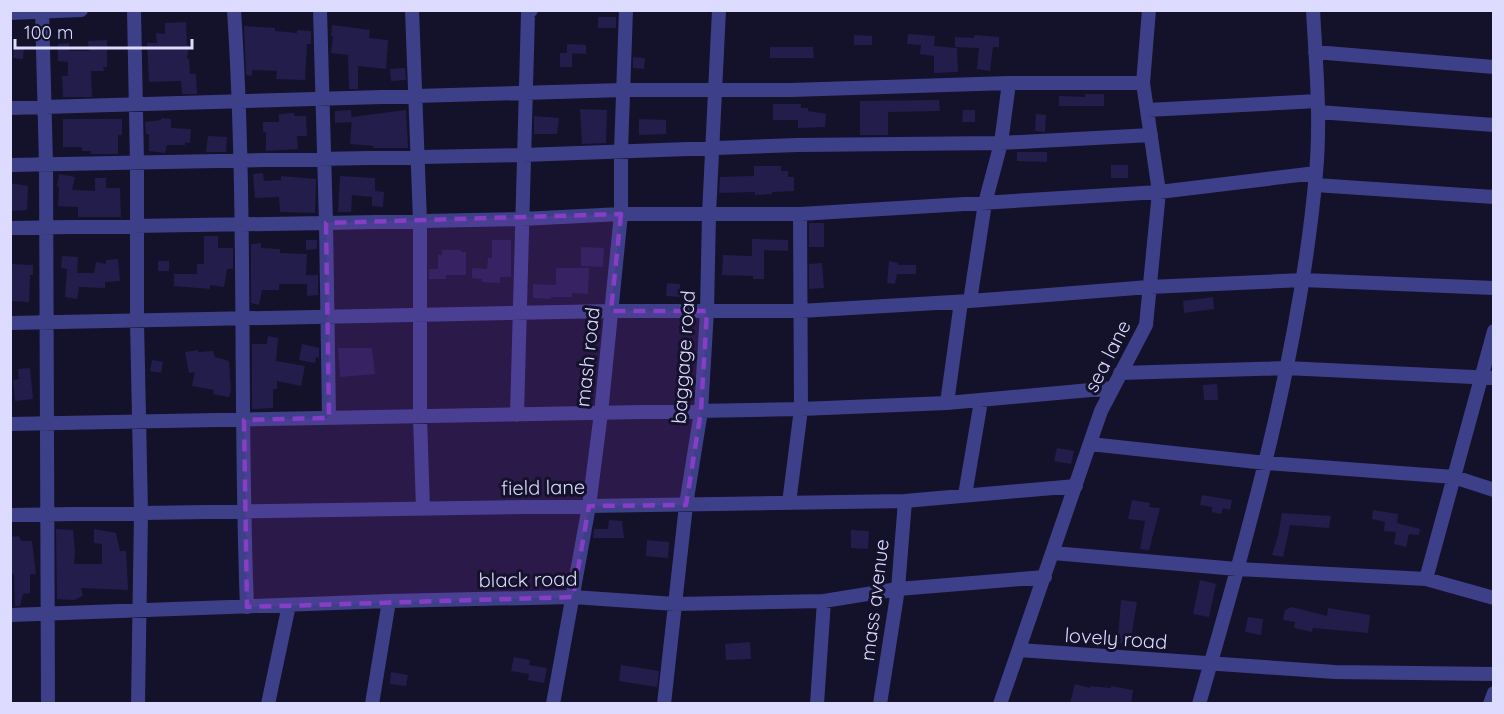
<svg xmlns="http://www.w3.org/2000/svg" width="1504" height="714" font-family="Quicksand,sans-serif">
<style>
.building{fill:#231d4c}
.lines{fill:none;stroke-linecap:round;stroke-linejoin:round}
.minor{stroke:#3d4089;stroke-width:14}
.marked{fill:#853ec5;fill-opacity:0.2;stroke:#853ec5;stroke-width:4.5;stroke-dasharray:12 8;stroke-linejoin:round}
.labels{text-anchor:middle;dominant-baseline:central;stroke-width:6;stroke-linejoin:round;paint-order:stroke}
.street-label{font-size:20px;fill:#dddbff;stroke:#14112b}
</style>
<rect width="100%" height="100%" fill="#14112b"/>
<path class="building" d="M598,17H616V28H598Z
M186,22L187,45H189L187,59H189L190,74H196L197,94H182L181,81L149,82L147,43H157L156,33L165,34V23Z
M332,25L370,30L369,38L388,40L386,69L358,66V89H349L348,55L331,53L333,36H331Z
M244,26L275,28V31L297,33V30L311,31V44H307L305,80L276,79L277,71L252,70V76L246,75Z
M908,34L935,36L934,46L957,48L958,72L934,73V56L920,54L921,45L907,44Z
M854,35L872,36V45H854Z
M974,35L999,37V47H993L990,71L977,69L979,48L955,47V37L974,38Z
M107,40V67H103L104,71H91L92,97H63L62,76H68V62L58,61V44L69,43V51H89L88,41Z
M567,44L586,45V54L567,53Z
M770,47H813L814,58H770Z
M14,48H24L23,59L13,58Z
M560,53H572V67H560Z
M633,57L645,58L644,69L633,68Z
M405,68L406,80L391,81L390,69Z
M1085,94H1104V106H1059V96L1085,97Z
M939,100L940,111L888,112V135H860V101Z
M773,104H801V108H808V111L826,114L825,127L798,128V120H773Z
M580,109L607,110L606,143L582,144Z
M351,110L352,122L335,123V111Z
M406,110L408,148H373V146L350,144L352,117Z
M963,110H975V122H962Z
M294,113V116H306L307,136H297L298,149L266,151V132H263V122H279V114Z
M1036,114L1046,115L1045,132L1035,131Z
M534,116L559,118L557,134H534Z
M161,118L171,119V128L191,129L190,143L185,142V145H167L165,153L149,151V134H146L145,122L161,120Z
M63,119H122V135H118V154H91V151H82V147H63Z
M639,119L666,120V134L639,135Z
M208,136L227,137L226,152H206Z
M1017,152H1047V162L1017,161Z
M1111,165H1128V178H1111Z
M754,166H781V171H788V177H794V191L772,192V194L755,195V192L719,193L720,177L754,176Z
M263,173L264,181L281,180V176L316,179L315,213L280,212L279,197L255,198L253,174Z
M59,174L75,177L72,190L95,191V178H106V188H120L121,217H78V207L58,206L59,187L57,186Z
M340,176L375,178V191L384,192L383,207L372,206V197L352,195L351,212H338Z
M10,183L28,186L27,210L10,211Z
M809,223H824V247H809Z
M204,236H218V248H233V269H227L224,287L210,285V289L174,286V274H197V264H204Z
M752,239L788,240V251L764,250V279H753V276L722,275L723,255L752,256Z
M306,240H317V249L306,250Z
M492,240H511V277H500V283L482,282V279L472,278V268L487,269L488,258H492Z
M261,243V248L280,249V253L307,254L306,275H318V295L307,296V284H279V290H262L259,305L251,303V244Z
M581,247L604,248L603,267L581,266Z
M442,250H461V252H466V275H446V279H429V269H438V255H442Z
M62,256L78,257L77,273H94L96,262L106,264V260L118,259L120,281L105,282V288L79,287L77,299L65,297L67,269L61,268Z
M158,261H169V271H158Z
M889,261L898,263V265H916V274H897L895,284L887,283Z
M822,263L824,288L809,289V264Z
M10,264L33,265V275H30L29,302L10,301Z
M556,268H589L588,294L572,293V297H551V299L533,298V284L556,285Z
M667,283L680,284V297L666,296Z
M1213,297L1214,309L1184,313L1183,301Z
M268,336L278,338L276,361L305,366L301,386L277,381V389H273V408L252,409V344H267Z
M302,344L319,348V358L316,357L315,363L299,360Z
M338,348H372L375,374L340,377Z
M198,350V352L213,351L215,357L229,361L231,390L229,397L213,394L214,390L192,386L195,372L189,373L185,352Z
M152,360L163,362L161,373L150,371Z
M30,368L33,399L15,401L13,380L19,379L18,369Z
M1217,384L1218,400H1204L1203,385Z
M1057,448L1074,451L1071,464L1054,461Z
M1202,495L1232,500L1230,510L1223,508L1221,514L1212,512V507L1200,505Z
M1132,500L1150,503L1149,507L1160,508L1149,550L1140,549L1145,521L1128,519Z
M1373,510L1398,514L1397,523L1420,529L1419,535L1409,534L1406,547L1394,544L1396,532L1384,531L1385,522L1372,519Z
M1282,513L1331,516L1329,528L1290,525L1283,557L1272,555L1278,536Z
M609,520L622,521L624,538H593L594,529H608Z
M56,529L73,530L75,553L74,564H102V544L94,543V529L116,533L120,551H126L128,590L81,588L83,596L74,600L57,599Z
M851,530L869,531L868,549L851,548Z
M19,536L21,541H32L36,574H30V593L23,594L20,606H15L14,574L10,573V537Z
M647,540L669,542L668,558L646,556Z
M1200,580L1216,584L1209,617L1193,614Z
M1121,600L1137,602L1130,644L1120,643L1121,637H1118Z
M1292,607L1327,616L1328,608L1370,615L1368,633L1313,628L1312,632L1294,628L1295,622L1283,620L1285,610Z
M1248,617L1263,619L1261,635L1245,632Z
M750,642L751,659L726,660L725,644Z
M514,657L530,660L529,665L547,668L544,683L528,680L529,674L511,671Z
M621,665L659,671L657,687L619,681Z
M391,672L408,675L406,686L390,684Z
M1075,684L1090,688V686L1111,688V686L1133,690L1131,704L1070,703Z"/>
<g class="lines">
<path class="minor" d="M42,10L46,164L48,704
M134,10L137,163V321L141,513L138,704
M234,10C247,209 239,408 247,607
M320,10L326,223L329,418
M412,10L420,221V417L423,509
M10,13L81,10
M1315,52L1494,67
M10,108L623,90H791L1009,83H1143
M1147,110L1318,101
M1318,112L1494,125
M10,165L523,155L798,145L1001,143L1151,135
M1315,185L1494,197
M10,228L326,223L522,219L621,214H800L1159,192L1316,173
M970,301L985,203L1001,143L1009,83
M10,323L611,311H800L970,301L1149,287L1303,280L1494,288
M1120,373L1286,368L1494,378
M947,403L961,302
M517,415L528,13L531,10
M10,424L801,409L947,403L1113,388
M1090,444L1266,463L1454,477L1494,490
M965,495L981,401
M789,503L801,409L800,214
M10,515L905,501L1076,486
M1053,553L1237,569L1426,579L1494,598
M1426,579L1494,331
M10,615L389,601L573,597L675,604L824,601L898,589L1045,577
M1019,650L1335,672L1494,674
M268,704L289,605
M372,704L389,601
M553,704L589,506L601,413L621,214V151L626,10
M664,704L686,505L701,411L707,311L709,214L719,10
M817,704L824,601
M880,704L898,589L905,501
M1000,704L1101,411L1146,325L1159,192L1143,83L1149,10
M1199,704C1249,530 1300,354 1316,173C1321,119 1316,65 1313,10
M1490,704L1494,693"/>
</g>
<path class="marked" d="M621,214L611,311H707L701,411L686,505L589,506L573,597L247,607L244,420L329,418L326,223Z"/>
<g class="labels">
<g class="street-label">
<text transform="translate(1107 356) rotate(-63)">sea lane</text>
<text transform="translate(587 357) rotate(-84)">mash road</text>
<text transform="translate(683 357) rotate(-86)">baggage road</text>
<text transform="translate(543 487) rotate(-1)">field lane</text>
<text transform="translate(528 579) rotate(-1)">black road</text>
<text transform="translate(874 600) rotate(-83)">mass avenue</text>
<text transform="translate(1116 638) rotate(4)">lovely road</text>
</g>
</g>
<rect width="1504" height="714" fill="none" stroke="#dddbff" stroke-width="24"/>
<path d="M15 39v9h177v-9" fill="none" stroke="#dddbff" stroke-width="3"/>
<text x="24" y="39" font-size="18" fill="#dddbff" stroke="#14112b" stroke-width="4.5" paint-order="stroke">100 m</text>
</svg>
